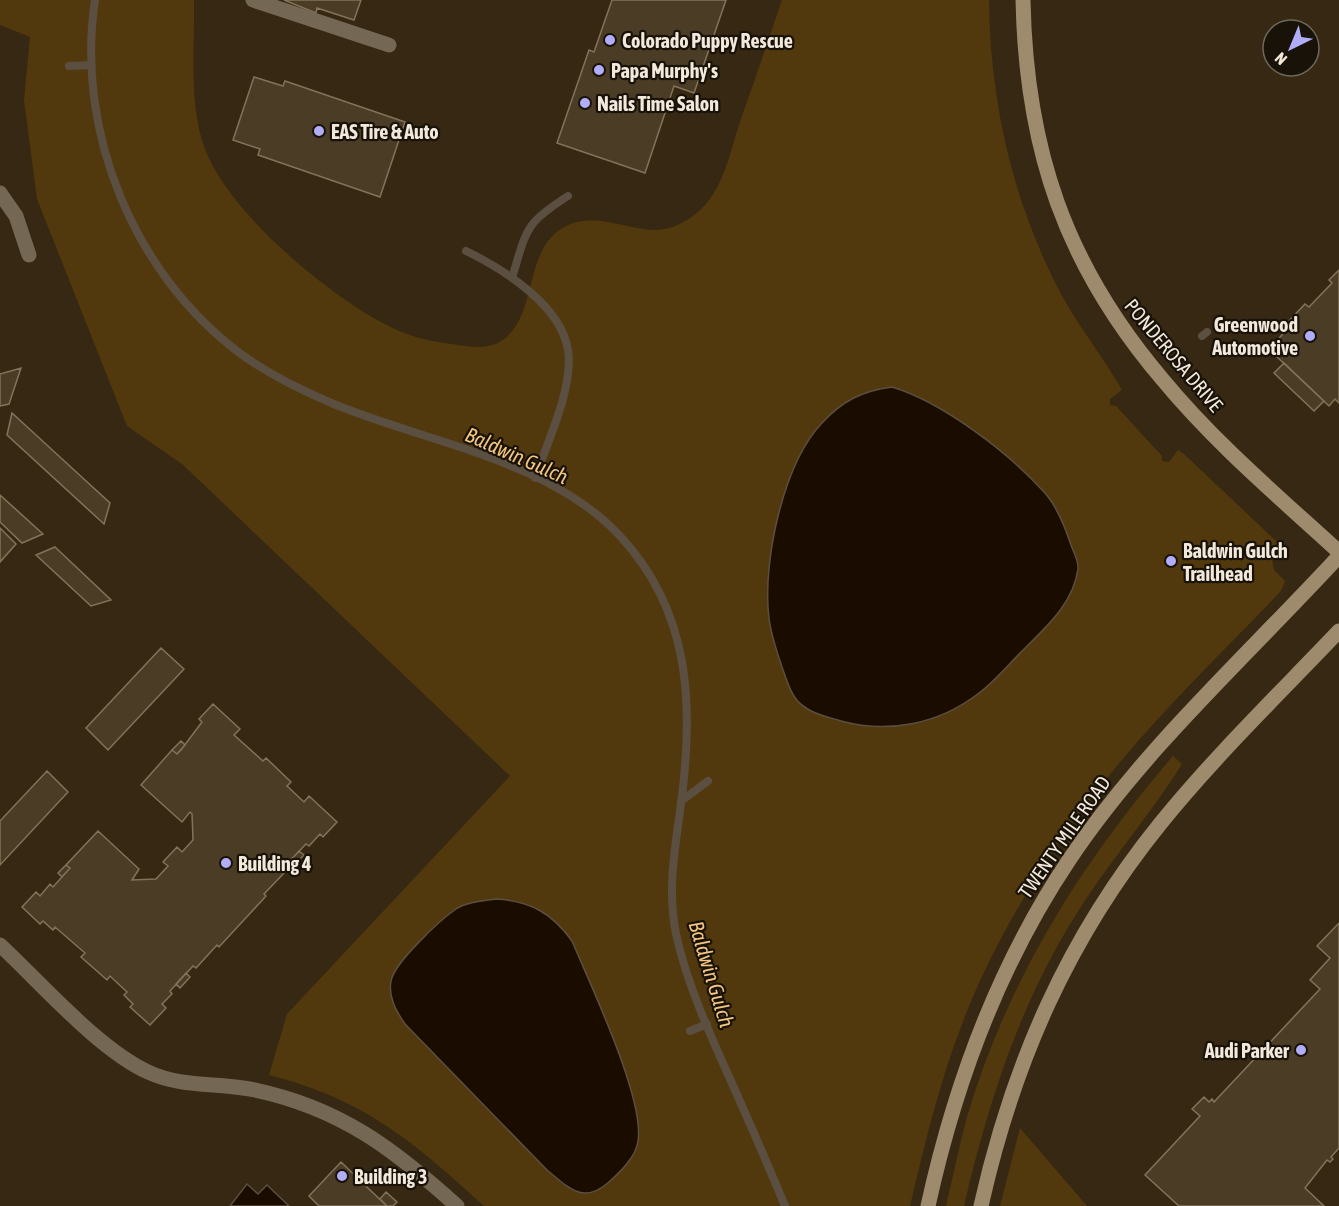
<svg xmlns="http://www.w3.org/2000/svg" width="1339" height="1206" font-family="'Asap Condensed',sans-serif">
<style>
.green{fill:#52390d}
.water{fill:#1a0d00;stroke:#5b4f42;stroke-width:1.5}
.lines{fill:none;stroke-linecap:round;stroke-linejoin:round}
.stream{stroke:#5b4f42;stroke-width:8}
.building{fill:#4b3c26;stroke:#84735b;stroke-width:1.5}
.lane{stroke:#746855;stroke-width:15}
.street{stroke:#746855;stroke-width:15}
.secondary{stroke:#9e8a6c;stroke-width:15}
.poi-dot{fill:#b2adf9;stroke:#181209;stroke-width:2}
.labels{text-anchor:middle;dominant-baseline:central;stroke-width:4.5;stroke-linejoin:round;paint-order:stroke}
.poi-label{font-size:20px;font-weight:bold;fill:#f2e8db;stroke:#181209;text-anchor:start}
.street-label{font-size:20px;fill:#f2e8db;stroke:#181209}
.water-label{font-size:21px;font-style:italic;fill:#f3c580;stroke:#181209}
</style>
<rect width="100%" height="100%" fill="#362812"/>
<path class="green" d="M0,0H194C195,48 188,104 205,149C229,214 335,302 397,330C415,338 433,342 452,344C466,346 484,350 498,343C538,321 523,257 558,231C588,209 620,228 653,230C671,231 691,220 703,207C724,186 731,149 740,122C754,82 768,41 782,0H989C990,103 1013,203 1061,294C1079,327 1103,357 1122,390L1110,399V405L1116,406L1162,456V461L1169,462L1178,450L1184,454L1276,541L1285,552L1272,560L1274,570L1285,581L1281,591C1218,657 1149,722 1094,795C1042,863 995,939 964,1019C940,1079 925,1143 910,1206H484C414,1142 364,1099 269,1075L287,1014L510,776L182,464L127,426L37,199L24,100L30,37L0,25Z
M1173,756L1182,764L1175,775C1144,822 1107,865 1077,913C1020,1003 988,1103 964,1206H946C953,1176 959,1147 967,1117C1007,981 1081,863 1173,756Z
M1020,1128L1087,1206H1000Z"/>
<path class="water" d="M892,387C942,402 1008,452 1044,492C1057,506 1065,527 1071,545C1074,553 1079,562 1078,569C1073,604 1046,627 1022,651C1008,665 995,681 979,693C939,724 889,734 841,721C825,716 807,713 796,699C789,690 786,678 782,667C777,652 771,635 769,618C762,563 783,464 822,423C842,401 862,391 892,387Z
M496,899C530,901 552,913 572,941C590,984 645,1099 638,1141C636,1157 620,1172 609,1182C583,1205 569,1188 547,1170L405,1024C396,1011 388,997 391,981C394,963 440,920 456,909C466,902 483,901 496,899Z
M247,1184L258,1194L267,1185L289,1206H230Z"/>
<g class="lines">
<path class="stream" d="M95,0C75,131 134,275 241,354C267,373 299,389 329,402C423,442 549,459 620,536C691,612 694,706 681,804C675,849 667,889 676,934C687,984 709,1032 730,1079C749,1121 767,1163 785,1206
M69,66L91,65
M466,251C503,269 561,305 568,350C574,387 547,443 535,478
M512,278C527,229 524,224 568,196
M1202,336L1207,332
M681,801L708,781
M690,1031L707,1024"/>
</g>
<path class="building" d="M284,0H361L354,20L317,8L316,13Z
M612,0H726L694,93L674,86L645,173L557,143L589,50L594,52Z
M254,77L283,86L285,81L405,122L380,197L258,155L260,149L233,140Z
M1339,270V403L1335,399L1329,406L1276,356L1281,350L1274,344L1288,328L1285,325L1305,304L1309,307L1332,283L1329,280Z
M1284,363L1324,401L1314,411L1274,373Z
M21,368L9,404L0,406V374Z
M12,413L110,503L104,524L7,435Z
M0,495L43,534L22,543L0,522Z
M0,528L16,544L0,562Z
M55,547L111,600L91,606L36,555Z
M161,648L184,669L108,750L86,728Z
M213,704L240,729L234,735L263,761L266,758L291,782L287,786L304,802L309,796L337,822L323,837L320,834L309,846L306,844L282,869L285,872L264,894L266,896L219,947L217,945L196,968L193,966L170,991L172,994L162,1004L166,1008L150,1025L130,1007L133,1004L124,995L127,992L110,976L107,980L81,957L85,953L55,927L53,930L43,921L40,924L22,907L36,892L40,896L50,884L53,887L70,868L66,865L98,831L139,869L132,880L156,879L168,866L163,862L177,847L182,852L193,840L192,814L190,812L182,822L141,785L172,750L177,754L181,750L202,722L199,719Z
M181,741L185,745L177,754L172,750Z
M47,771L68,792L0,865V821Z
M299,851L304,855L294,865L290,861Z
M66,865L70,868L62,877L58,873Z
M1339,923V1148L1331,1157L1333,1159L1330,1162L1327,1160L1305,1188L1324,1206H1179L1145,1175L1200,1116L1192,1109L1204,1097L1209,1102L1212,1099L1214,1102L1320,989L1310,980L1330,958L1317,946Z
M186,973L190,977L180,988L176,984Z
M341,1162L370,1190L387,1206H319L309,1196Z
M386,1192L397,1202L393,1206H387L380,1199Z"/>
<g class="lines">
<path class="lane" d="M253,0L389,45
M0,193L16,216L29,255"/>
<path class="street" d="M0,945C41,983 98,1049 148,1072C182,1088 219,1082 255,1090C340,1108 394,1149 457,1206"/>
<path class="secondary" d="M1023,0C1026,149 1065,265 1163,380C1215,443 1279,497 1339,552
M928,1206C955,1083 998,966 1069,860C1144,748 1248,655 1339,556
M981,1206C1013,1063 1068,938 1160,824C1215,756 1279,694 1339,631"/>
</g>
<g class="poi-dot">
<circle cx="610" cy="40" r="6"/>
<circle cx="599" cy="70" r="6"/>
<circle cx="585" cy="103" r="6"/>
<circle cx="319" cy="131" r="6"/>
<circle cx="1310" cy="336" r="6"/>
<circle cx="1171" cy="561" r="6"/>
<circle cx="226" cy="863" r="6"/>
<circle cx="1301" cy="1050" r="6"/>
<circle cx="342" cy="1176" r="6"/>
</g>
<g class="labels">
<g class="poi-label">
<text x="622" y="40">Colorado Puppy Rescue</text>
<text x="611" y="70">Papa Murphy's</text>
<text x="597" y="103">Nails Time Salon</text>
<text x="331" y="131">EAS Tire &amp; Auto</text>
<text x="1298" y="324" text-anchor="end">Greenwood<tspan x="1298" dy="23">Automotive</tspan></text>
<text x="1183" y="550">Baldwin Gulch<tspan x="1183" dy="23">Trailhead</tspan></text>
<text x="238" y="863">Building 4</text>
<text x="1289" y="1050" text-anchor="end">Audi Parker</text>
<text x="354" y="1176">Building 3</text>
</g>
<g class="street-label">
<text transform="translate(1174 355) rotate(50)">PONDEROSA DRIVE</text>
<text transform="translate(1064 837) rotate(-55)">TWENTY MILE ROAD</text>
</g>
<g class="water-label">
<text transform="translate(517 455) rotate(24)">Baldwin Gulch</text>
<text transform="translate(712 974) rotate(73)">Baldwin Gulch</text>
</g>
</g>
<g transform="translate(1291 48) rotate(223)"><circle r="28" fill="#181209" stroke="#6f685d" stroke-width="1.5"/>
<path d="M0-4.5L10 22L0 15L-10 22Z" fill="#b2adf9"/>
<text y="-9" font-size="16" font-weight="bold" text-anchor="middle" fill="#f2e8db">N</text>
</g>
</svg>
